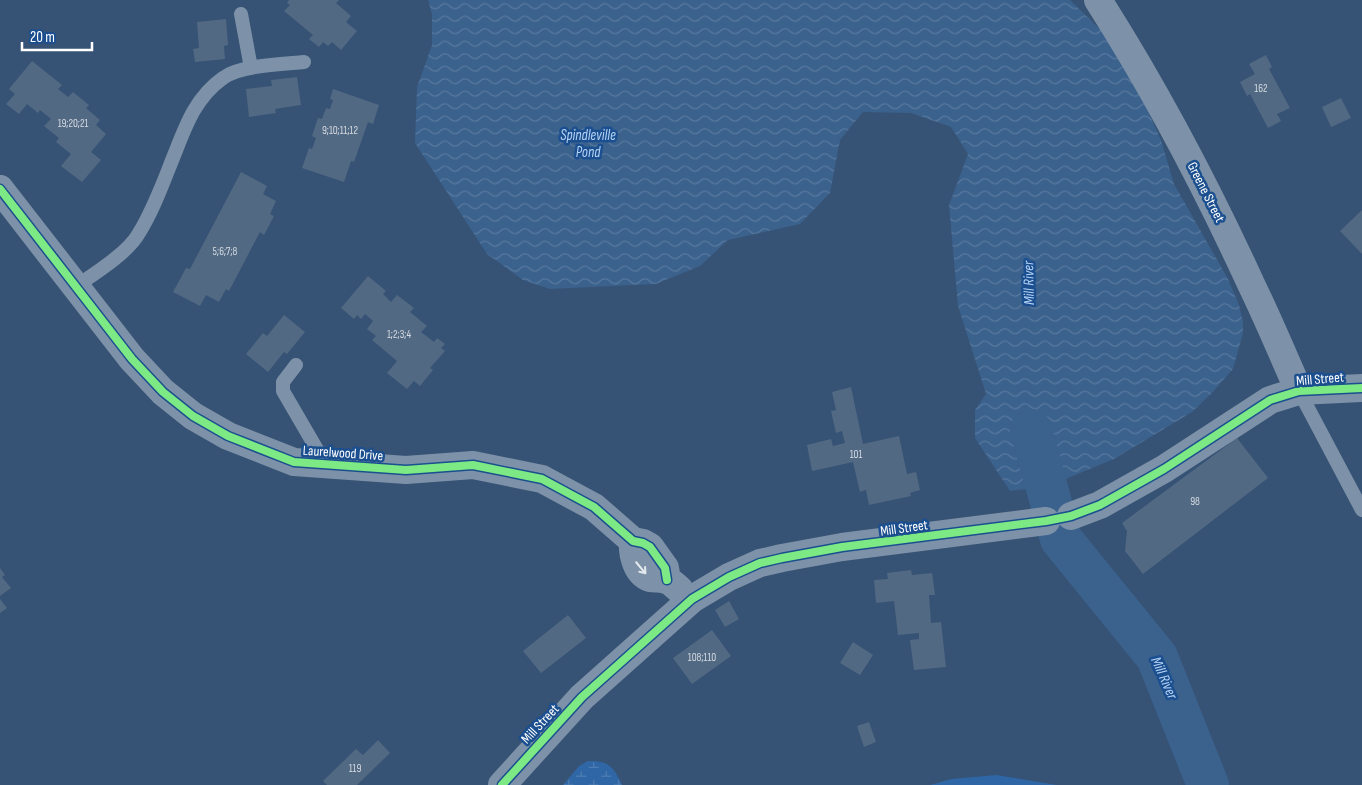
<svg xmlns="http://www.w3.org/2000/svg" width="1362" height="785" font-family="'Sofia Sans Condensed',sans-serif">
<style>
.green{fill:#2f66a5}
.wetland{fill:url(#wetland-marsh)}
.water{fill:url(#water-waves)}
.lines{fill:none;stroke-linecap:round;stroke-linejoin:round}
.river{stroke:#3b618d;stroke-width:42}
.building{fill:#526984}
.service{stroke:#7d92a8;stroke-width:14}
.minor{stroke:#7d92a8;stroke-width:28}
.tertiary{stroke:#7d92a8;stroke-width:28}
.cycleway-casing{stroke:#1b4f8f;stroke-width:11}
.cycleway{stroke:#7ce984;stroke-width:8}
.oneway{stroke:#e5e9ee}
.labels{text-anchor:middle;dominant-baseline:central;stroke-width:5;stroke-linejoin:round;paint-order:stroke}
.number-label{font-size:11px;fill:#d4dae0}
.street-label{font-size:14px;fill:#fff;stroke:#1b4f8f}
.water-label{font-size:15px;font-style:italic;fill:#b5d3f5;stroke:#1b4f8f}
</style>
<defs>
<pattern id="wetland-marsh" width="20" height="14" patternUnits="userSpaceOnUse" patternTransform="scale(1.25)"><rect width="20" height="14" fill="#2f66a5"/><path d="M1 5h8M5 5V1M11 12h8M15 12V8" fill="none" stroke="#4e7db2"/></pattern>
<pattern id="water-waves" width="16" height="10" patternUnits="userSpaceOnUse" patternTransform="scale(1.25)"><rect width="16" height="10" fill="#3b618d"/><path d="M0 5q4-4 8 0t8 0" fill="none" stroke="#58799e"/></pattern>
</defs>
<rect width="100%" height="100%" fill="#365274"/>
<path class="green" d="M996,775L1057,785H930L951,779Z"/>
<path class="wetland" d="M588,761C609,760 614,768 622,785H563L579,766Z"/>
<path class="water" d="M428,0H1070L1112,41L1130,71L1161,140L1174,184L1228,279L1239,305L1243,322V333L1233,369L1212,393L1192,412L1114,459L1046,487L1010,491L975,438V410L986,394L958,306L949,205L968,154L951,127L911,113L863,112L840,140L830,193L800,224L728,240L700,266L656,284L550,289L523,280L487,254L415,143L417,87L432,45V14Z"/>
<g class="lines">
<path class="river" d="M1031,430L1061,539L1157,657L1208,785"/>
</g>
<path class="building" d="M289,0H339L336,3L351,16L346,22L357,31L341,50L332,42L328,46L323,42L319,47L309,39L313,35L284,11L290,5L287,3Z
M226,19L228,45L224,46L225,59L195,62L193,49L199,48L197,22Z
M1266,55L1272,67L1269,69L1290,108L1277,114L1281,121L1268,128L1250,94L1247,96L1240,82L1255,74L1249,64Z
M32,61L62,85L58,89L68,97L73,92L89,105L86,108L100,120L96,125L106,134L91,152L101,160L82,182L61,166L71,154L56,142L59,138L44,126L51,119L40,110L38,113L27,104L19,114L6,104L15,94L9,89Z
M297,77L301,105L275,109L276,113L249,117L246,89L272,86L271,80Z
M333,89L379,105L373,124L368,122L354,162L351,161L344,182L302,168L309,148L312,149L316,138L312,136L318,118L322,119L326,108L330,109L333,100L330,99Z
M1341,98L1351,118L1331,127L1322,107Z
M241,172L267,186L263,194L276,201L270,214L274,216L264,235L260,232L229,291L226,289L219,302L206,295L200,306L173,292L186,268L190,269Z
M1362,210V254L1340,231Z
M368,276L386,291L383,294L391,302L397,295L414,308L410,312L427,326L421,332L434,342L437,338L445,344L441,348L445,351L430,368L433,370L420,386L414,381L407,389L387,373L397,361L372,340L376,336L367,329L373,321L365,314L361,319L357,315L354,319L341,308Z
M284,315L305,332L287,354L284,352L268,372L246,354L263,333L267,336Z
M851,387L863,444L899,436L907,474L916,472L920,490L910,493L911,496L869,505L866,490L860,492L853,462L812,471L807,445L831,439L833,446L845,443L842,431L836,433L831,411L836,410L832,392Z
M1237,438L1268,478L1143,574L1125,551L1127,531L1122,523Z
M0,568L5,575L2,577L11,588L0,596Z
M911,570L912,575L932,573L935,595H929L931,623L941,622L946,667L914,670L910,640L919,639V633L898,635L894,601L876,603L874,580L888,579L887,573Z
M0,599L7,608L0,613Z
M729,601L739,619L725,627L715,610Z
M568,615L586,638L541,673L523,651Z
M712,630L731,656L692,684L673,658Z
M853,642L873,655L860,675L840,663Z
M869,722L876,742L864,747L857,726Z
M378,740L390,753L357,785H327L323,781L356,749L363,755Z"/>
<g class="lines">
<path class="service" d="M241,14L251,68
M75,287C94,274 128,253 139,233C154,209 164,180 175,153C186,125 196,97 223,78C240,65 283,64 304,62
M296,365L283,382V391L326,465
M1299,391L1362,510"/>
<path class="minor" d="M0,189L132,359L163,392L193,416L228,436L294,462L406,470L473,465L542,479L594,507L633,541L643,543L650,547L665,568L667,580
M633,541C632,554 636,573 650,578C655,579 661,578 666,580C671,581 675,586 679,589"/>
<path class="tertiary" d="M1098,0C1156,91 1206,186 1251,284C1268,319 1283,355 1299,391
M1071,516L1100,505L1164,469L1270,400L1299,391L1362,388
M502,785L582,697L692,599L729,577L760,563L782,558L842,547L1046,521"/>
<defs>
<path id="cycleway" d="M0,189L132,359L163,392L193,416L228,436L294,462L406,470L473,465L542,479L594,507L633,541L643,543L650,547L665,568L667,580
M502,785L582,697L692,599L729,577L760,563L782,558L842,547L1046,521L1071,516L1100,505L1164,469L1270,400L1299,391L1362,388"/>
</defs>
<use href="#cycleway" class="cycleway-casing"/>
<use href="#cycleway" class="cycleway"/>
</g>
<defs><path id="oneway-shaft" d="M-6 0H5M1.5-3L5.5 0L1.5 3" fill="none" stroke-width="1.6" stroke-linecap="round" stroke-linejoin="round" transform="scale(1.25)"/></defs>
<use class="oneway" href="#oneway-shaft" transform="translate(641 568) rotate(50)"/>
<g class="labels">
<g class="number-label">
<text x="1261" y="88">162</text>
<text x="73" y="123">19;20;21</text>
<text x="340" y="130">9;10;11;12</text>
<text x="225" y="251">5;6;7;8</text>
<text x="399" y="334">1;2;3;4</text>
<text x="856" y="454">101</text>
<text x="1195" y="501">98</text>
<text x="702" y="657">108;110</text>
<text x="355" y="768">119</text>
</g>
<g class="street-label">
<text transform="translate(1206 192) rotate(63)">Greene Street</text>
<text transform="translate(1320 379) rotate(-5)">Mill Street</text>
<text transform="translate(343 453) rotate(4)">Laurelwood Drive</text>
<text transform="translate(904 528) rotate(-8)">Mill Street</text>
<text transform="translate(540 724) rotate(-47)">Mill Street</text>
</g>
<g class="water-label">
<text x="588" y="135">Spindleville<tspan x="588" dy="17">Pond</tspan></text>
<text transform="translate(1029 283) rotate(-91)">Mill River</text>
<text transform="translate(1164 678) rotate(66)">Mill River</text>
</g>
</g>
<path d="M22 42v8h70v-8" fill="none" stroke="#ffffff" stroke-width="2.5"/>
<text x="30" y="42" font-size="15" fill="#ffffff" stroke="#1b4f8f" stroke-width="4" paint-order="stroke">20 m</text>
</svg>
